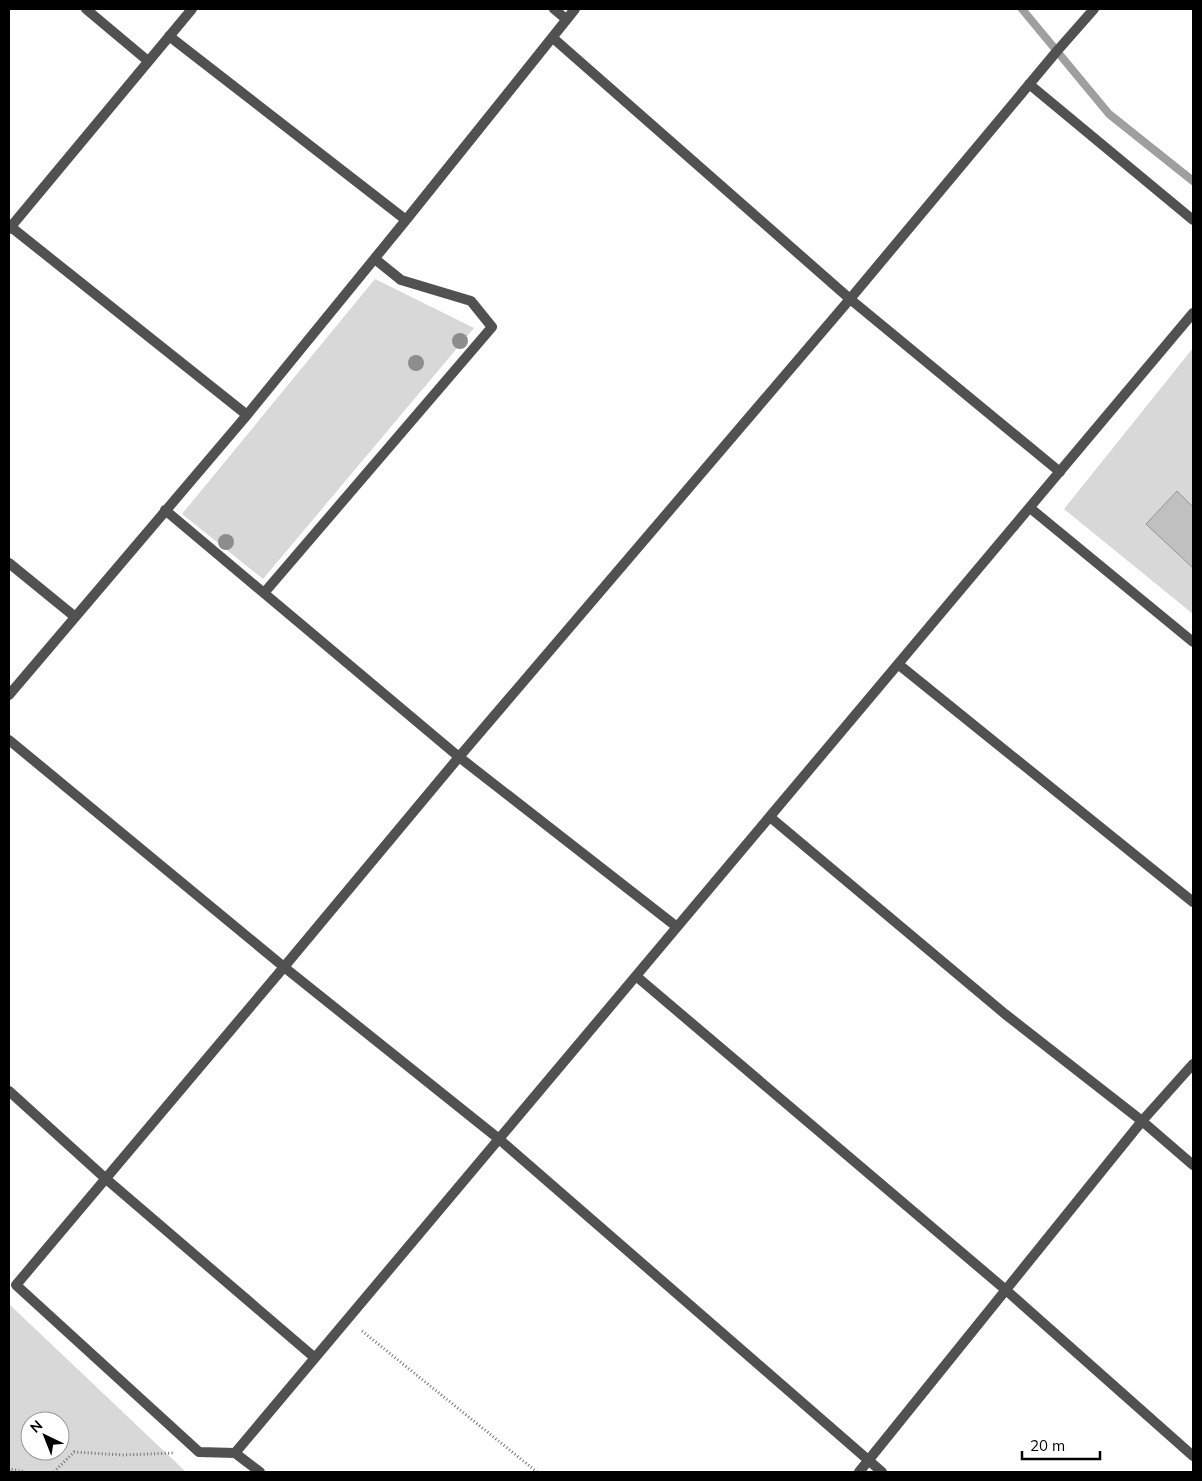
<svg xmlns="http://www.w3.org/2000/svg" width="1202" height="1481" font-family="Mulish,sans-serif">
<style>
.green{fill:#d8d8d8;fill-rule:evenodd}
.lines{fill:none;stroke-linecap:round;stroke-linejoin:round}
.stream{stroke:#9f9f9f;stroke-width:8}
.building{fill:#c0c0c0;stroke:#959595}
.path{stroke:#737373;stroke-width:3;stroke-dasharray:1 2.5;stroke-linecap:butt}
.service{stroke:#515151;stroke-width:10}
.minor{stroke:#515151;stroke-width:10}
.tree{fill:#8d8d8d}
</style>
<rect width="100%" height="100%" fill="#fff"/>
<path class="green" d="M375,279L474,328L263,579L182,514Z
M1193,348V614L1064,509Z
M9,1304L186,1472H9ZM30,1421H60V1451H30Z"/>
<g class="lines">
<path class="stream" d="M1022,9L1109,114L1193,181"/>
</g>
<path class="building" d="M1177,491L1193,507V568L1146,524Z"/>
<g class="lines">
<path class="path" d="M362,1331L537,1472
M9,1471L11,1469L25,1472
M54,1472L74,1452L123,1455L173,1453"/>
<path class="service" d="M86,9L148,61"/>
<path class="minor" d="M554,9L566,19
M169,36L406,220
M553,38L850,299L1060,472
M1029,84L1193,220
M11,227L247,415
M9,229L192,9
M1030,508L1193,642
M165,510L459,757L677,927
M9,563L74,616
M264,593L492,327L471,301L401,280L375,259
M898,664L1193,902
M9,695L247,415L406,220L575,9
M9,740L284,967L499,1139L882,1472
M770,817L1005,1014L1142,1121L1193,1165
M636,976L1007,1291L1193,1456
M9,1091L105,1178L315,1358
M235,1453L1193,313
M260,1472L235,1453L199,1452L16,1285L284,967L459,757L850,299L1057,51L1094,9
M859,1472L1142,1121L1193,1064"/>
</g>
<g class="tree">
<circle cx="460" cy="341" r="8"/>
<circle cx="416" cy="363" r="8"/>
<circle cx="226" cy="542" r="8"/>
</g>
<rect width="1202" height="1481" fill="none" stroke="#000000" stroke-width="20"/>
<g transform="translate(45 1436) rotate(317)"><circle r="24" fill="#ffffff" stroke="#999999"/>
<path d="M0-4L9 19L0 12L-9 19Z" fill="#000000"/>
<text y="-8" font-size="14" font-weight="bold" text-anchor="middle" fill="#000000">N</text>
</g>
<path d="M1022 1451v8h78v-8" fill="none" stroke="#000000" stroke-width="2.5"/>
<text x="1030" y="1451" font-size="15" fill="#000000" stroke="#ffffff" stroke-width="4" paint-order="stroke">20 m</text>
</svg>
